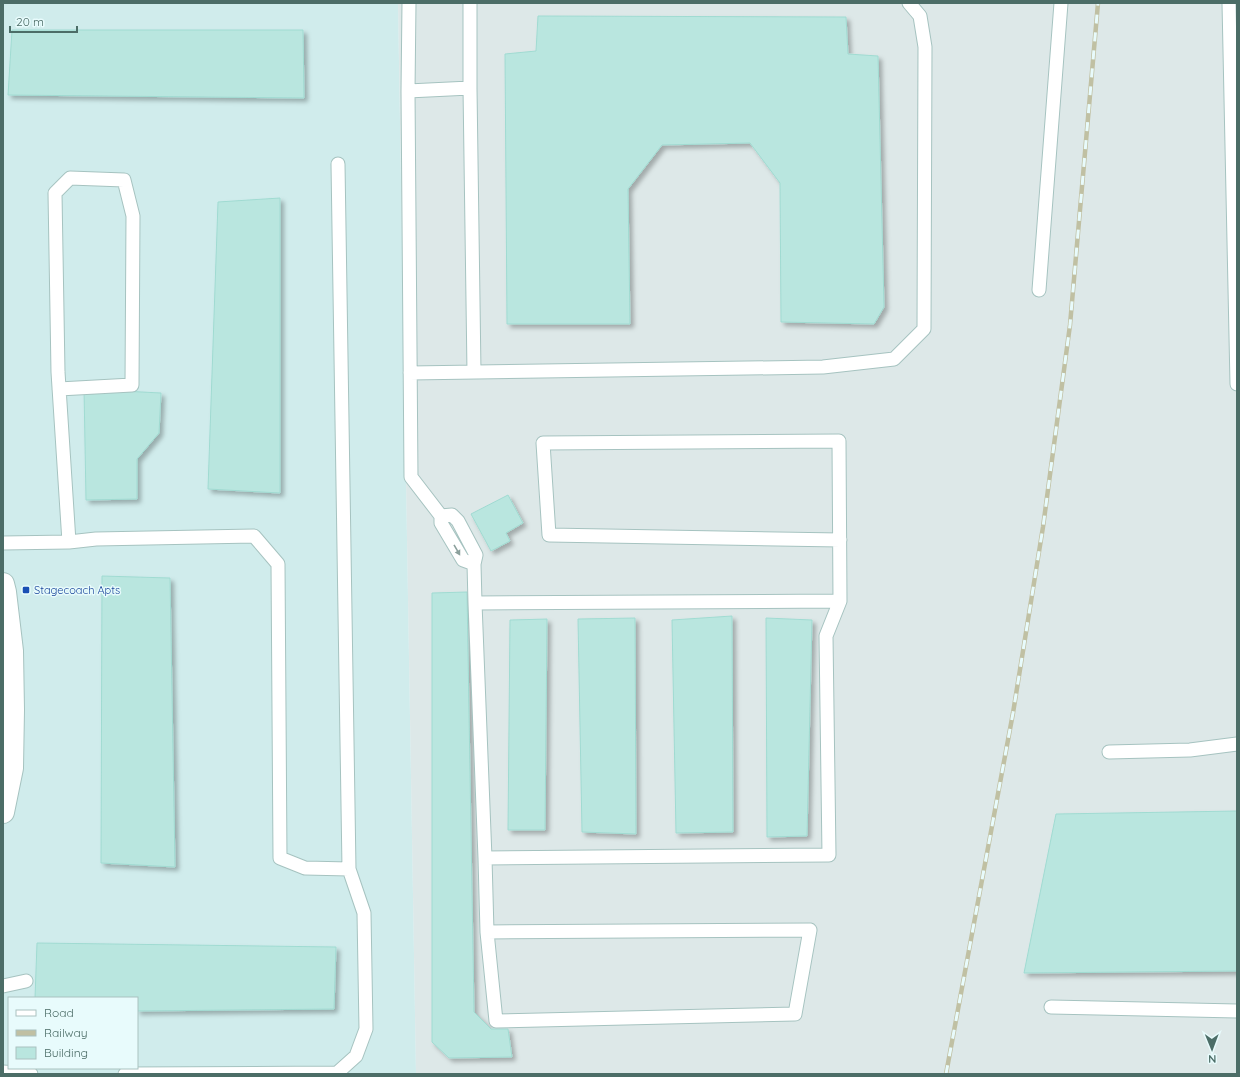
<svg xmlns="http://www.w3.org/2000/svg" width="1240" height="1077" font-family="Quicksand,sans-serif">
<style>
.residential{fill:#d0ecec;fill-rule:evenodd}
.industrial{fill:#dde8e8}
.building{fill:#b9e6df;stroke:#a0dbd2;filter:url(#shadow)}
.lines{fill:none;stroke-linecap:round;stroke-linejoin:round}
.lane-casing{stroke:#a6c3c0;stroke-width:15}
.street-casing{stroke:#a6c3c0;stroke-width:24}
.lane{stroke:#fff;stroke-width:13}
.street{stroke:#fff;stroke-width:22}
.rail-casing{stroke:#c0c0a3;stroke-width:4.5}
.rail{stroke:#e8fbfc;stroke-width:3;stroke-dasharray:9;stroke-linecap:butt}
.oneway{fill:#8ba09c}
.transit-dot{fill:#1a4fb4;stroke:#e8fbfc;stroke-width:1.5}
.labels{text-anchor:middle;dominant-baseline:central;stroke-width:3;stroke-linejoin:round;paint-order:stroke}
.transit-label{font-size:11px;fill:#164399;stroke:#e8fbfc;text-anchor:start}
</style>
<defs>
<filter id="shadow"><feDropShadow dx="3.5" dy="3.5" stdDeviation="2" flood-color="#0004"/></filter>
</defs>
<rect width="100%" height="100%" fill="#e3f7f9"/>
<path class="residential" d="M3,3H398L416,1074H3ZM9,998H137V1068H9Z"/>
<path class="industrial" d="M398,3H1237V1074H416Z"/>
<path class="building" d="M538,16L846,17L848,54L878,56L884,307L874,324L781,322L780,183L750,143L662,145L628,189L630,324H507L505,54L536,51Z
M12,30H303L304,98L8,95Z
M280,198V493L208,489L218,202Z
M84,389L161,393L159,433L137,459V499L86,500Z
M508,495L523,523L506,533L510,541L491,551L471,514Z
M102,576L170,578L175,867L101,863Z
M467,592L474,1012L491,1029H508L512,1057L449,1058L432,1042V593Z
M732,616L733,832L676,833L672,620Z
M635,618L636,834L582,832L578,619Z
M766,618L812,620L807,836L767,837Z
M547,619L545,830H508L510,620Z
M1237,811V971L1024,973L1056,814Z
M37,943L336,947L334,1009L137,1011V998H35Z"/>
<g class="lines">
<defs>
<path id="lane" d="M409,3L408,91L411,477L441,516V523L463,560L474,564L476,555L458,521L452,515L441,516
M1229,3L1237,384
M470,88L474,372
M408,91L470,88V3
M338,164L349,869
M1039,290L1061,3
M410,373L823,367L894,359L924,329L925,47L920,16L909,3
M69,542L96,539L254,536L278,564L280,858L305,868L349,869L364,913L366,1029L356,1056L337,1073L125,1074
M3,543L69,542L58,372L55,193L70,178L124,180L133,216L132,385L59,389
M474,564L475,603L840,601L839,441L543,443L549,535L840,540
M475,603L485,858
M1109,752L1190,750L1237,744
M487,932L496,1021L795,1014L810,930L487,932L485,858L829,855L826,636L840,601
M3,986L26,981
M1051,1007L1237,1011
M3,1072L31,1074"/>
<path id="street" d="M3,584L5,592L12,651L13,710L12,768L3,812"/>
</defs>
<use href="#lane" class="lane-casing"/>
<use href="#street" class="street-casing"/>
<use href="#lane" class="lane"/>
<use href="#street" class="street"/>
<defs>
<path id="rail" d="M946,1074L1013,713L1043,527L1070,325L1098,3"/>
</defs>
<use href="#rail" class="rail-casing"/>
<use href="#rail" class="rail"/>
</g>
<defs><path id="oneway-solid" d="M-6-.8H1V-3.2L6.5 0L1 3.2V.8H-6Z"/></defs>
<use class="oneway" href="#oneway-solid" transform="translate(457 550) rotate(60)"/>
<rect class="transit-dot" x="22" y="586" width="8" height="8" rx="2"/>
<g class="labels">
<g class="transit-label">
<text x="34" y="590">Stagecoach Apts</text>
</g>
</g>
<rect width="1240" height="1077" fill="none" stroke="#4c6d67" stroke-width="8"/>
<rect x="8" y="997" width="130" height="72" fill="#e8fbfc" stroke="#aac2c0"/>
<rect x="16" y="1010" width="20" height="6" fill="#ffffff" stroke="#aac2c0"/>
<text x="44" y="1017" font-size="12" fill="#4c6d67">Road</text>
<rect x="16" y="1030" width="20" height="6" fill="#c0c0a3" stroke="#aac2c0"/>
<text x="44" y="1037" font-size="12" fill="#4c6d67">Railway</text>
<rect x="16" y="1047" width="20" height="12" fill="#b9e6df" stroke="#aac2c0"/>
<text x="44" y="1057" font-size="12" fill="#4c6d67">Building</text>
<g transform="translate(1212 1049) rotate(179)" stroke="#e8fbfc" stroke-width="3" paint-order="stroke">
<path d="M0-3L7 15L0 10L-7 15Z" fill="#4c6d67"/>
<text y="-6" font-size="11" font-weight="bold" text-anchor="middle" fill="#4c6d67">N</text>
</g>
<path d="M10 26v6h67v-6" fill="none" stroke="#4c6d67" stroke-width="2"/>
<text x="16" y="26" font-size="12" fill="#4c6d67" stroke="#e8fbfc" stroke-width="3" paint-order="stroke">20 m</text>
</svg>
